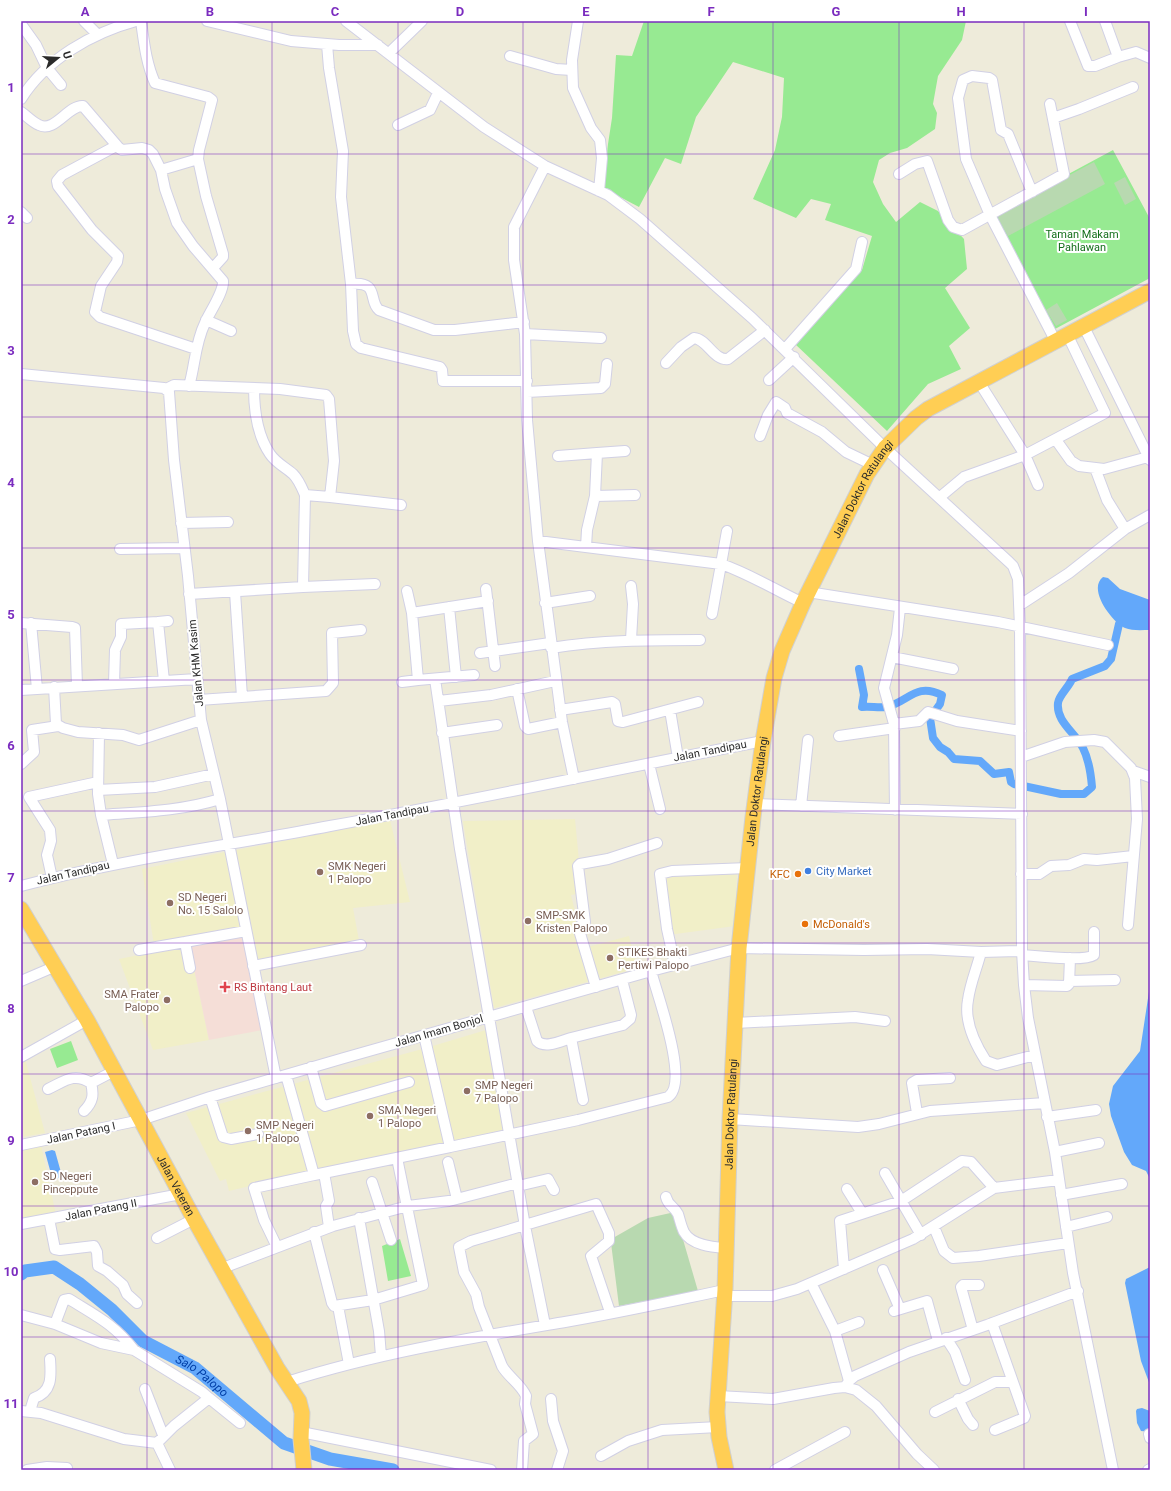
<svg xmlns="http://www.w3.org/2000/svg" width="1171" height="1491" font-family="Roboto,sans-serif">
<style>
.education{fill:#f1efc8}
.medical{fill:#f5ded7}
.green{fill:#97ea92}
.cemetery{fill:#b8d9b0}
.water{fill:#63a8fa}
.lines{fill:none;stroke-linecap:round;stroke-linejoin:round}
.canal{stroke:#63a8fa;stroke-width:8}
.river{stroke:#63a8fa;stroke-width:13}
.minor-casing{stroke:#d1d0e4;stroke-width:12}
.highway-casing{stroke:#d0d0d0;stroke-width:17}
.minor{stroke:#fff;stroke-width:10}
.highway{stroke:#ffce54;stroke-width:15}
.grid{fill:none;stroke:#7b2cbf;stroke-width:1;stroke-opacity:0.55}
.shop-dot{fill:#3f7fe0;stroke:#fff;stroke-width:1.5}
.education-dot{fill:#8d6e63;stroke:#fff;stroke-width:1.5}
.food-dot{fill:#e8710a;stroke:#fff;stroke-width:1.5}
.health-dot{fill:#e0444e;stroke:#fff;stroke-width:1.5}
.labels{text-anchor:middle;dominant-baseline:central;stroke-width:4;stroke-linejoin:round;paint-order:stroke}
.park-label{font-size:11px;fill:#136e1a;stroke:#fff}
.street-label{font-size:11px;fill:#2a2a2a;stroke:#fff}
.education-label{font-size:11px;fill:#785e54;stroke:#fff;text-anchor:start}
.shop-label{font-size:11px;fill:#366cbe;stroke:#fff;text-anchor:start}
.food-label{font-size:11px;fill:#c56008;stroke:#fff;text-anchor:end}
.health-label{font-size:11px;fill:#be3a42;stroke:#fff;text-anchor:start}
.water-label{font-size:12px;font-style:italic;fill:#013fa7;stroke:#fff}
.neatline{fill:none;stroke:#7b2cbf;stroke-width:1.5}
.grid-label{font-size:13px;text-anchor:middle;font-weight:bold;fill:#7b2cbf}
</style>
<rect width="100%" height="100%" fill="#eeebda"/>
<path class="education" d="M575,819L582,893L571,895L584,948L629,936L637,968L494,1008L463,821Z
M390,820L410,902L353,908L360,946L256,964L232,851Z
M225,852L242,927L154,945L142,869Z
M737,869L735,926L668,935L660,873Z
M189,945L209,1040L153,1050L119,959Z
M486,1030L505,1134L312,1171L229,1191L226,1179L220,1181L186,1113L426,1048Z
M24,1055L45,1133L21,1137V1056Z
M41,1145L56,1215L21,1222V1149Z"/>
<path class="medical" d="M242,934L262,1030L209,1040L189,945Z"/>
<path class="green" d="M644,21H966L962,40L938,76L933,104L937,113L935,129L907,148L890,153L879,160L873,182L883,204L896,222L920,202L938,211L964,239L967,269L945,288L970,328L949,346L961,369L928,384L887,431L795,344L862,270L872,236L825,220L831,204L811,199L796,218L753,199L775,150L782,117L784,78L733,62L696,117L681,164L665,158L639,207L603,188L608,144L612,118L616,55L632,56Z
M1113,150L1150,219V278L1055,329L994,214Z
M71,1041L78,1060L57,1068L50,1049Z
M400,1239L411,1276L388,1281L382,1246Z"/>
<path class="cemetery" d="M1094,162L1105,184L1008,236L996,214Z
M1125,177L1136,199L1125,205L1114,183Z
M1057,303L1067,320L1056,326L1046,310Z
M675,1212L698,1291L619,1306L611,1243L613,1238L648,1218Z"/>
<path class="water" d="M1103,577L1108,578L1120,589L1150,600V630C1142,630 1132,631 1125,628C1112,622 1087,589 1103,577Z
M1150,985V1179L1146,1171L1132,1165L1124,1152L1111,1116L1109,1104L1113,1086L1140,1051Z
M52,1150L55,1151L62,1176L53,1181L45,1152Z
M1150,1267V1385L1141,1361L1125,1283L1126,1279Z
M1142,1408L1150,1411V1432L1141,1431L1137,1423L1136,1411L1137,1409Z"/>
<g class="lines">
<path class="canal" d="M859,669L864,695L862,707C870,706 878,708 886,707C909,702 915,682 942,695L940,704L930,718L933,738L940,747L948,752L954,759L980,761L994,774L1009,772L1011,782L1014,784L1061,794H1084L1092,787C1091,775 1088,758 1083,748C1075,732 1056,722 1058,703C1059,695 1069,687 1072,679L1105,666L1111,659L1119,624"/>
<path class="river" id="s1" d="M21,1274L25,1271L54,1267L80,1284L112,1310L143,1341L195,1368L284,1443L330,1459L393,1470"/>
<defs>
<path id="minor" d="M84,21L98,35
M141,21C144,42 146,63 155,83L208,97L212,100L199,150L198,159L206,196L223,254V257L213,268
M207,21L291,41L339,45H378
M346,21L484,127L545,166L608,195L640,219L752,318L885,448L1009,562L1013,566L1018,579L1020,627L1022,951L1024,985L1028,1018L1055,1152L1073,1273L1113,1470
M578,21L572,60L573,88L591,128L600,140L602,158L599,191
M1070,21L1088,66H1095L1118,57
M1105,21L1118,57L1136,52L1150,58
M21,24L36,45L47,68L61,85
M327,44L329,68L343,151L341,197L351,284L353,331L356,344L361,348L440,367L442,370L443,381H527
M389,53L422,21
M510,56L556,69L572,70
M21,99C46,59 92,33 136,21
M21,112C27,116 32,122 39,125C55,133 68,105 83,106L119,148L122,150L142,148L149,150L153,154L161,170L165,189L177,223L193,246L223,281C224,292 209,313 205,323C195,343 195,366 189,386
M1053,118L1079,109L1133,87
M398,125L430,110L438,93
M116,146L62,175L57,181L58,186L92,230L118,256L117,262L101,286L95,312L100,317L196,349
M545,166L514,227V260L525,334L527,420L538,541L562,722L574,779
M161,170L198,159
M899,174L915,164L927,161L948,220L953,227L962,230L1064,174L1050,104
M1032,192L1008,134L1001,130L992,80L989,78L972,76L963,80L958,98L966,159L990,215L1056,342
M21,212L27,218
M351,284C380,281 368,301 379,310L434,330H455L524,322
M206,320L231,331
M1084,327L1150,460
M525,334L601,338
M785,349L856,269L862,242
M666,363L681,347L694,338C707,339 714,361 728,359L765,330
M21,374L164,388L169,392L174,460L188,576L201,720L220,799L276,1078
M769,380L794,357
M979,382L1025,455L1038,485
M254,388C254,409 257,435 270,454C276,463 285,467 293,474C299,480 302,488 305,495
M166,389L174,385L280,389L326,395L329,399L334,461L330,497L305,495L303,587L189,594
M527,392L601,388L605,384L607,364
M760,436L768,415L776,402L785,408L787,413L822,432L846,452L873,465
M1056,440L1071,461L1079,466L1104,469L1148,457
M597,453L625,451
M558,456L597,453L595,496L587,530L586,547
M1095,468L1107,500L1125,529
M595,496L635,495
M330,497L401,505
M940,497L964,477L1025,455L1105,413L1068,336
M181,523L228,522
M538,541L721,564C750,574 775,590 803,603
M120,549L183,548
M303,587L375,584
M486,589L495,666
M407,591L412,613
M235,592L242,697
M808,592L998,622L1108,645
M545,603L590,596
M1020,605L1069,573L1125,529L1150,515
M449,607L456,677
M712,614L727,531
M21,623L72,627L75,628L77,686
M31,623L37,689
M631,640L633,604L631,586
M551,648C601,640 650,640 700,640
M480,653L550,643
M892,657L953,669
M474,675L418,680L412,613L488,601
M435,679L460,849L525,1226L545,1325
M164,681L158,622L168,621
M402,682L418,680
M114,684L115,650L121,637V624L158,622
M54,687L56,724L63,728L78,732L123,735L139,740L201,720
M517,689L525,726L528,729L562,722
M21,690L197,679
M199,700L326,691L333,683L332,633L361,630
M439,701L491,695L555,681
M560,710L612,702L615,704L618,721L623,722L698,702
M670,710L678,758
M894,724L919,721L928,712L957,721L1021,731
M99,733L98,794L101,815
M442,733L497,725
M839,736L895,728
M1021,757L1065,742L1094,740L1105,742L1131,768L1135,778L1137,819L1128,925
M21,764L34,752L32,730L58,726
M649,764L660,809
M1133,771L1150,777
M98,790L155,787L214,774
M754,804L1022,814
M801,806L808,740
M895,810L894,724L884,688L897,635L900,608
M113,864L101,815C142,812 181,811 220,799
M1021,874H1039L1051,866L1069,865L1084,859L1097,860L1133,856
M52,878L47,855L51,841L50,830L29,797L98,782
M21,886C123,859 227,846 330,826C475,800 618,769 763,741
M139,950L185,942
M1022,951L981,952C977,968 970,984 968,1000C964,1021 975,1044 986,1061L997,1065L1035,1055
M1022,955C1036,956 1084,962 1094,955V932
M675,965L667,929L660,874L672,871L748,868
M253,966L361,945
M190,968L185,942L246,931
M21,981L56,966
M1069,981L1115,980
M1024,985L1067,986L1069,984L1070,958
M596,987L579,930L580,926L585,922L578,866L580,864L608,859L657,843
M526,1007L537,1041C545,1049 561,1041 571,1038
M735,1023L855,1017L885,1021
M424,1035L450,1147L578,1120L668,1097C690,1083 657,994 651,971
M21,1057L87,1020
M311,1067L321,1103L325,1106L409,1082
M286,1075L314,1175L450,1147
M48,1089C65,1081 74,1072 91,1083L114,1071
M210,1097L223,1137L231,1139L258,1134
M583,1100L571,1038L623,1025L630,1019L631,1015L622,980
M84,1111C93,1102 94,1095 91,1083
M917,1113L912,1083L917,1080L950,1078
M1047,1117L1096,1110
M730,1119L858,1127L879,1124L930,1111L1045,1103
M21,1145L141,1120L210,1097L344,1058L651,971L739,948L864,950L927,949L981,952
M1055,1152L1099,1143
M448,1162L457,1199
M324,1173L329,1201L326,1206L329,1227
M885,1173L921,1235
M372,1182L391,1240
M518,1186L548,1179L554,1190
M994,1188L1059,1180
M847,1189L862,1213
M1061,1195L1122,1184
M666,1197C668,1206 674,1206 678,1214C680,1220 681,1226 684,1232C691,1245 712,1247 725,1248
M359,1218L379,1331L381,1356
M49,1219L55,1249L60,1250L94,1246L97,1252L98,1266L107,1271L123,1285L127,1294L137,1303
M21,1224L181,1194
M934,1227L944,1251L953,1258L979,1256L1068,1243
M1066,1227L1107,1217
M314,1232L332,1303L334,1306L373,1300L423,1285L397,1158
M157,1238L194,1219
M277,1247L264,1220L254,1188L314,1175
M223,1268L333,1226L408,1206L449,1201L518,1183
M883,1270L900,1309
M811,1283L835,1331L859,1322
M725,1296H772L797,1289L913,1239L994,1188L971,1162L962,1161L901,1201L840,1221L844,1269
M338,1306L349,1364
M894,1311L927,1301L938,1341
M21,1315L55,1324L101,1343L134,1350L202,1392L209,1398L174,1426L157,1443
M992,1323L1025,1416L1024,1418L995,1430
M55,1324L64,1300L69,1299C96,1316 114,1324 134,1350
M973,1330L961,1287L963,1285H979
M835,1331L849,1381
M946,1338L955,1352L965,1380
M287,1382C378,1353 471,1338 565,1322C618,1313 672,1301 725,1290
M845,1387L849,1381L855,1376L909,1352L987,1325L1078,1291
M145,1389L163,1435
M718,1396L773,1399L834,1388L845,1387L856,1390L876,1406L917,1454L934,1470
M209,1398L240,1423
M551,1399L553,1421L563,1451L557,1470
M958,1399L968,1419L973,1425
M21,1411L41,1413L124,1439L157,1443
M30,1411L34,1398C53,1392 51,1375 50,1359
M935,1412L995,1382H1012
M301,1432L491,1470
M1149,1434L1150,1438
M157,1443L170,1470
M601,1456L628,1441L662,1430L718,1427
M27,1470L47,1467L67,1468
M522,1470L524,1441L533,1434L525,1404L526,1396C521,1384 508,1377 502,1366L479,1307L476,1294L464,1272L459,1247L471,1241L596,1204L609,1233V1241L591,1256L610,1312
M775,1470L845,1432
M1148,1470L1150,1469"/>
<g id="highway">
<path id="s2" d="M21,909L87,1020L194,1219L277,1368L299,1401L302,1413L301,1439L304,1470"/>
<path id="s3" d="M726,1470L719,1437L717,1412L725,1290L730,1119L739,948L753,817L763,741L774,678L782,651L803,603L867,474L885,448L916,418L928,409L1150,291"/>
</g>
</defs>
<use href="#minor" class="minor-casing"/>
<use href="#highway" class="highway-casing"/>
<use href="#minor" class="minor"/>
<use href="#highway" class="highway"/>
</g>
<path class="grid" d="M147,21V1470M272,21V1470M398,21V1470M523,21V1470M648,21V1470M773,21V1470M899,21V1470M1024,21V1470M21,154H1150M21,285H1150M21,417H1150M21,548H1150M21,680H1150M21,811H1150M21,943H1150M21,1074H1150M21,1206H1150M21,1337H1150"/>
<circle class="shop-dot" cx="808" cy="871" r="4"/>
<g class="education-dot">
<circle cx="320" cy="872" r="4"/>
<circle cx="170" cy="903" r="4"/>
<circle cx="528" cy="921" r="4"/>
<circle cx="610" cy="958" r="4"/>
<circle cx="167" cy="1000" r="4"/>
<circle cx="467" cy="1091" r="4"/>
<circle cx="370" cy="1116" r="4"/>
<circle cx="248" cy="1131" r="4"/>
<circle cx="35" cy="1182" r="4"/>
</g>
<g class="food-dot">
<circle cx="798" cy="874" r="4"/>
<circle cx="805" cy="924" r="4"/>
</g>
<path class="health-dot" d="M223 981h4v4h4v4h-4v4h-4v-4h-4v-4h4z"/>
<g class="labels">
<g class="park-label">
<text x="1082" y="234">Taman Makam<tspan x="1082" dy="13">Pahlawan</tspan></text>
</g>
<g class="street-label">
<text stroke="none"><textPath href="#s3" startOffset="1005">Jalan Doktor Ratulangi</textPath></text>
<text transform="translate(196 663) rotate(-95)">Jalan KHM Kasim</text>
<text transform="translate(710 751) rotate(-11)">Jalan Tandipau</text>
<text stroke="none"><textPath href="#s3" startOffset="681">Jalan Doktor Ratulangi</textPath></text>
<text transform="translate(392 815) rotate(-11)">Jalan Tandipau</text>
<text transform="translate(73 873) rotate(-13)">Jalan Tandipau</text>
<text transform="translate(439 1031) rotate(-16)">Jalan Imam Bonjol</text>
<text stroke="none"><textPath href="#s3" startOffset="357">Jalan Doktor Ratulangi</textPath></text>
<text transform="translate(81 1133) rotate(-12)">Jalan Patang I</text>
<text stroke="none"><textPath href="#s2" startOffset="317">Jalan Veteran</textPath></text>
<text transform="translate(101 1210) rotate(-11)">Jalan Patang II</text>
</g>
<g class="education-label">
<text x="328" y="866">SMK Negeri<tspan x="328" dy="13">1 Palopo</tspan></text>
<text x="178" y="897">SD Negeri<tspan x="178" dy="13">No. 15 Salolo</tspan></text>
<text x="536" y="915">SMP-SMK<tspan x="536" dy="13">Kristen Palopo</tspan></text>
<text x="618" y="952">STIKES Bhakti<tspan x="618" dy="13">Pertiwi Palopo</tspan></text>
<text x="159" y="994" text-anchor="end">SMA Frater<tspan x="159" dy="13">Palopo</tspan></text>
<text x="475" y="1085">SMP Negeri<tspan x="475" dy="13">7 Palopo</tspan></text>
<text x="378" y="1110">SMA Negeri<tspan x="378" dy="13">1 Palopo</tspan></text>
<text x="256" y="1125">SMP Negeri<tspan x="256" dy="13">1 Palopo</tspan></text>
<text x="43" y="1176">SD Negeri<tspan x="43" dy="13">Pinceppute</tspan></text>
</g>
<g class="shop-label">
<text x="816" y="871">City Market</text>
</g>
<g class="food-label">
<text x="790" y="874">KFC</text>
<text x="813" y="924" text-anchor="start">McDonald's</text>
</g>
<g class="health-label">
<text x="234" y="987">RS Bintang Laut</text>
</g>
<g class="water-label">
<text stroke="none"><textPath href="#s1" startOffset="219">Salo Palopo</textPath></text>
</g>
</g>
<rect width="1171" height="1491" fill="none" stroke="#ffffff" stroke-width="44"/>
<g transform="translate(58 58) rotate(72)" stroke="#ffffff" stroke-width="3" paint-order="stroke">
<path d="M0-3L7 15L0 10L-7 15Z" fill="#2a2a2a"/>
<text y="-6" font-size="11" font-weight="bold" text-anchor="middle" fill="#2a2a2a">U</text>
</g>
<rect x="22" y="22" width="1127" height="1447" class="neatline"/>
<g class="grid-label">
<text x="85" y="16">A</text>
<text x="210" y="16">B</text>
<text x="335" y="16">C</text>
<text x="460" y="16">D</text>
<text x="586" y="16">E</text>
<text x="711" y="16">F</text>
<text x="836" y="16">G</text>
<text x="961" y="16">H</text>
<text x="1086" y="16">I</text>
<text x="11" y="92">1</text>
<text x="11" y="224">2</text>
<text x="11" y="355">3</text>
<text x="11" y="487">4</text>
<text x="11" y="619">5</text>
<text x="11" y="750">6</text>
<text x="11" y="882">7</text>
<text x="11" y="1013">8</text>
<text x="11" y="1145">9</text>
<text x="11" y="1276">10</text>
<text x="11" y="1408">11</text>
</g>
</svg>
